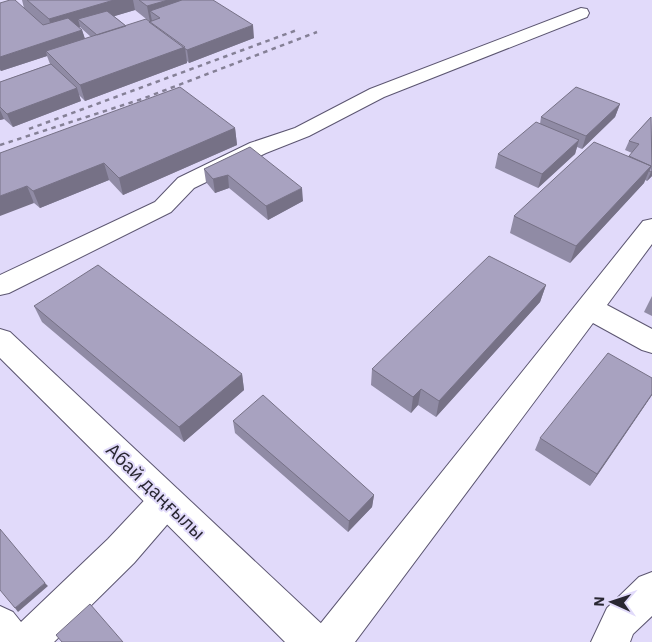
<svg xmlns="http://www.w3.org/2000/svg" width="652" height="642" font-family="'IBM Plex Sans',sans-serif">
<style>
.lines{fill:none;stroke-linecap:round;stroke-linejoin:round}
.minor-casing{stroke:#5c5671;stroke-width:2}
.major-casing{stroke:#5c5671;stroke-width:2}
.minor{fill:#fff;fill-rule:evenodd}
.major{fill:#fff;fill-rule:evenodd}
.rail{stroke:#858096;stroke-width:2.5;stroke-dasharray:4.5 4.5;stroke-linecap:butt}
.wall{fill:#908ba5;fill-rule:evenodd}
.shaded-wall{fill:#767186}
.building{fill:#a8a2c0;stroke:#767186}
.labels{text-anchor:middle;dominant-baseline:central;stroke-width:4;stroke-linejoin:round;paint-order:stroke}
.near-street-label{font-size:19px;fill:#292732;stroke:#e1dafa}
</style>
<rect width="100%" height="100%" fill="#e1dafa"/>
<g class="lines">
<defs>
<path id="minor" d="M581,8L587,9L589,13L587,17L384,97L309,136L266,153L194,188L171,212L9,293L0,295V275L155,202L178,178L250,143L295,128L370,89Z
M652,219V244L607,305L652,329V353L642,350L593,323L355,642H312L317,628L643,221Z
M166,485L178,490L183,501L178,512L134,563L54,642H0V606L13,612L21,622L108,539L154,490Z
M652,572V616L633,634L630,642H591L607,608L639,577Z"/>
<path id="major" d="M0,329L10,332L326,628L331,642H285L0,358Z"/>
</defs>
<use href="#minor" class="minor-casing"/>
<use href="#major" class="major-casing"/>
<use href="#minor" class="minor"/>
<use href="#major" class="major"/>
<path class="rail" d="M29,129L297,30
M0,145L142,99L317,32"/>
</g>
<path class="wall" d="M22,0H213L254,38L189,63L187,61V63L85,101L79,95L81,101L13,127L4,119L0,120V82L50,64L47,56L1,71L0,70V3L24,8ZM135,10L150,22L126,26L114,16ZM79,27H80L81,28L91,37L85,39L82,30Z
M620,104L615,117L582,149L577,147L575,154L538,188L495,168L498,154L540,124L541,117Z
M651,117L652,176L647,181L645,180L644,183L570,263L510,233L514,216L629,156L632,153L625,150L629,141Z
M235,128L237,145L123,195L109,180L40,208L34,203L0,153Z
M250,147L303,201L268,220L229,188L215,193L206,182L204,169Z
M546,285L540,302L436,417L418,405L411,413L371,385L372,369Z
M652,296V316L644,312Z
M34,306L242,374L244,390L184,442L42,322Z
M652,378V395L590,486L535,450L540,438Z
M233,421L374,495L372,507L348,532L235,433Z"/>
<path class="shaded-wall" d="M114,0H133L135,10L85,25L78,19L80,27L53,35L49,19Z
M168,0H186L160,18L150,11L152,21L150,22L147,6Z
M253,25L254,38L189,63L187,50Z
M82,30L86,42L46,51L47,56L1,71L0,69V57Z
M185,47L187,63L85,101L80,85Z
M77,88L81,101L13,127L7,114Z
M620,104L615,117L582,149L586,136Z
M0,110L4,119L0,120Z
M235,128L237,145L123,195L119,178Z
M579,140L575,154L538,188L542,174Z
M104,163L109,180L40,208L33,191Z
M651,166L644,183L570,263L576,246Z
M652,171V176L647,181L651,172Z
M228,175L229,188L215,193L213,179Z
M27,186L34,203L0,216V196Z
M302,188L303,201L268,220L266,206Z
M546,285L540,302L436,417L439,401Z
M242,374L244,390L184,442L179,427Z
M421,389L418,405L411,413L413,397Z
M652,394V395L590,486L597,474Z
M374,495L372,507L348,532L349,521Z
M45,583L48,586L18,612L15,608Z"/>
<path class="building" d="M10,0H15L43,25L68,18L82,30L0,57V3Z
M27,0H114L49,19Z
M139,0H168L147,6Z
M182,0H213L253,25L187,50L149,22L160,18L150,11Z
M107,11L126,26L97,35L78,19Z
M146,19L185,47L80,85L46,51Z
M51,64L77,88L7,114L0,107V82Z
M180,87L235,128L119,178L104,163L33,191L27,186L0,196V153Z
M576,87L620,104L586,136L541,117Z
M651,117L652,171L651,172L649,171L651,166L629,156L639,144L629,141Z
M536,122L579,140L542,174L498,154Z
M594,142L651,166L576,246L514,216Z
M250,147L302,188L266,206L228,175L213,179L204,169Z
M489,256L546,285L439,401L421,389L413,397L372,369Z
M98,265L242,374L179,427L34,306Z
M608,353L652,378V394L597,474L540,438Z
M263,395L374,495L349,521L233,421Z
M0,529L45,583L15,608L0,590Z
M90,604L123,642H62L56,635Z"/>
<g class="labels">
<g class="near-street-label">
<text transform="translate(156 491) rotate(44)">Абай даңғылы</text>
</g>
</g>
<g transform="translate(612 602) rotate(273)" stroke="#e1dafa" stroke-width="4" paint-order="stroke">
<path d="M0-4L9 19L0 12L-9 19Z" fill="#292732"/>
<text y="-8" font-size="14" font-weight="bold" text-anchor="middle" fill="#292732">N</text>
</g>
</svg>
